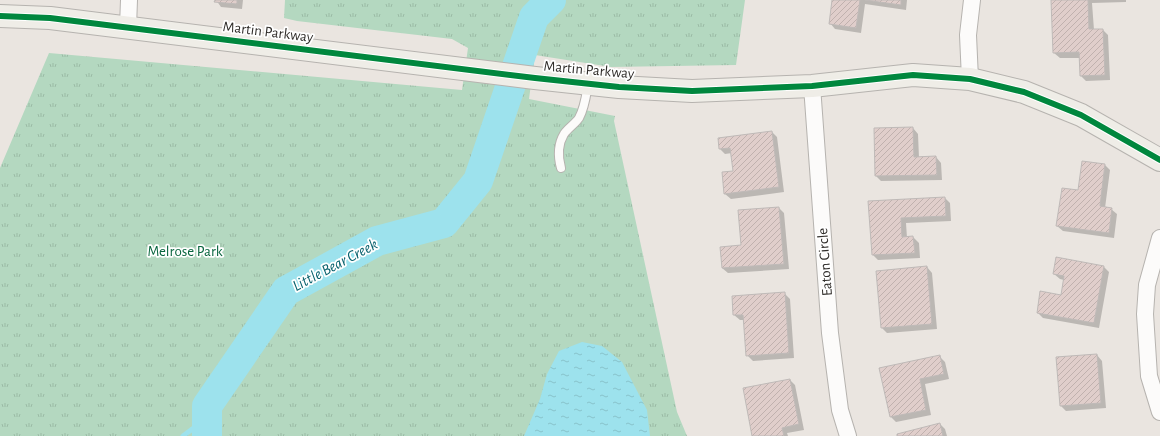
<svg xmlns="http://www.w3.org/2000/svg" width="1160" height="436" font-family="'Alegreya Sans',sans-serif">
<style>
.park{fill:url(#park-tufts)}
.water{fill:url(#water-ripples)}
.shadow{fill:#0003}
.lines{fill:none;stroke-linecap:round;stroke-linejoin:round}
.stream{stroke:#9de2ed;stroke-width:5}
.river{stroke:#9de2ed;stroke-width:30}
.building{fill:url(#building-hatch);stroke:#bfbab8}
.lane-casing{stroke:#b6b3af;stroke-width:10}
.street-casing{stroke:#b6b3af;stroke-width:18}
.secondary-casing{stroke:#b6b3af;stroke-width:24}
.lane{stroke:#fcfbfa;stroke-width:8}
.street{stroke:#fcfbfa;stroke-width:16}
.secondary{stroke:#efede7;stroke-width:22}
.cycleway-casing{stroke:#fff;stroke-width:8}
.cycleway{stroke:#00873e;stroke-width:6}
.labels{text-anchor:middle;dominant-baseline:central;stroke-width:3.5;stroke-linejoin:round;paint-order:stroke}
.street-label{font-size:15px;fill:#302d2a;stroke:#fff}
.park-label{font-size:15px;fill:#08653e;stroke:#fff}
.water-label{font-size:16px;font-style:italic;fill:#07616d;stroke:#fff}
</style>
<defs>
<pattern id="park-tufts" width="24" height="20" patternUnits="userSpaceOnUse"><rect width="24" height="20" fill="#b4d8c0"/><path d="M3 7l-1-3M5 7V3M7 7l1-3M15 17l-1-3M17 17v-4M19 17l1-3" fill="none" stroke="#9bbaa5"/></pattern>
<pattern id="water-ripples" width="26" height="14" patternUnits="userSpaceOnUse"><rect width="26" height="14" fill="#9de2ed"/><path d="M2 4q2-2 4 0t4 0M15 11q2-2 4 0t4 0" fill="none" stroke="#88c2cb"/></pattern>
<pattern id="building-hatch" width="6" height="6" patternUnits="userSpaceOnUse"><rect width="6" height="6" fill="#e0cecb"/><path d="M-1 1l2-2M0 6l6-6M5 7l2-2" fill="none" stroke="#c0b1ae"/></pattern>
</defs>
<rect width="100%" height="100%" fill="#eae5e0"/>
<path class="park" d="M285,0H745L736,65L611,67L535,55L529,99L615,116L614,121L677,412L687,436H0V168L49,53L462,90L468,48L452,39L297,21L284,18Z"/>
<path class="water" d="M582,342L602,346L622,362L647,410L650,436H524L540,399L547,374L559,351Z"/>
<path class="shadow" d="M216,0H243L242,9L221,7Z
M833,0H907L906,10L865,4L861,33L835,29L830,23Z
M1052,0H1126V2L1092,3L1094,30H1103L1108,35L1110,80L1086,81L1081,76L1080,58H1060L1054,53Z
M913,128L918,134L919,158L936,157L941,163L942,180L881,181L876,176Z
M772,132L777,137L784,192L731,199L725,194L734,172L732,153L725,154L720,149Z
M1105,165L1110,170L1105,208L1111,209L1117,214L1114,238L1063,231L1057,226L1079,191Z
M945,198L950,203L951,221L906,223L907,238L913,237L919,243L920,258L878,260L873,255L869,202Z
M779,208L784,213L789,269L728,273L722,268L721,248L742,246Z
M927,267L932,273L937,329L887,333L882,328L877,272Z
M1104,267L1109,272L1099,328L1043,318L1038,313L1062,296L1064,280L1060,279L1054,274Z
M785,294L790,299L794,358L753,361L747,355L745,320H740L734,315Z
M1097,355L1102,361L1106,408L1066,411L1061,406Z
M940,357L945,362L949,379L925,384L931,415L896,422L891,417L881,369Z
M790,380L795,385L804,430L787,433L788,436H753Z
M940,424L945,429L947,436H898Z"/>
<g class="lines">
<path class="stream" d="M183,436L207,418"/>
<path class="river" d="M207,436V406L286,291L377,241L444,223L478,181L534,17L551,0"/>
</g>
<path class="building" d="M215,0H237V4L214,2Z
M832,0H860L856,28L829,24Z
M865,0H901V5Z
M1051,0H1088L1089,29H1103L1105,75L1080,76L1079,52L1053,53Z
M913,127L914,157L936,156L937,175L875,176L874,128Z
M772,131L779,187L724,194L722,172L733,171L730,148L719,149L718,138Z
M1082,161L1105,164L1100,206L1112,208L1109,233L1056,226L1062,188L1078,190Z
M945,197L946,216L901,218L902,237L913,236L915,253L872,255L868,201Z
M779,207L784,264L722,268L720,247L741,245L738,210Z
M1056,257L1104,266L1094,323L1037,313L1040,291L1061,295L1064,276L1053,274Z
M927,266L932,324L881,328L876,271Z
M785,292L789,353L746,356L743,315H733L732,296Z
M1097,354L1101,403L1060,406L1056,357Z
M940,355L944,374L920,379L926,410L890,417L879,368Z
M790,379L799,424L782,428L784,436H752L743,388Z
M940,423L943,436H897V434Z"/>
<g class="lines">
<defs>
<path id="lane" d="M561,168C558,157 558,144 564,134C568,128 575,124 579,118C585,107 586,96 588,84"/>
<path id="street" d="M128,27L129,0
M970,79L968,35L972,0
M812,86L830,333L840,410L848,436
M1160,238L1147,285L1145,314L1149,376L1160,412"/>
<path id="secondary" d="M0,16L50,18L535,78L619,87L692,91L812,86L913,75L970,79L1024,92L1081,115L1160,160"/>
</defs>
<use href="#lane" class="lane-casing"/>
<use href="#street" class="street-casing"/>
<use href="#secondary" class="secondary-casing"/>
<use href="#lane" class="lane"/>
<use href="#street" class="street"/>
<use href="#secondary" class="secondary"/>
<defs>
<path id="cycleway" d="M0,16L50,18L535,78L619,87L692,91L812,86L913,75L970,79L1024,92L1081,115L1160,160"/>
</defs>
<use href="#cycleway" class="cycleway-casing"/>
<use href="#cycleway" class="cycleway"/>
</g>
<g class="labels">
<g class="street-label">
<text transform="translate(268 32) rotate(7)">Martin Parkway</text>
<text transform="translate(589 70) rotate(5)">Martin Parkway</text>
<text transform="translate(825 262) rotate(-94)">Eaton Circle</text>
</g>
<g class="park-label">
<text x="185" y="251">Melrose Park</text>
</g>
<g class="water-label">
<text transform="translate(335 265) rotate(-28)">Little Bear Creek</text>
</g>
</g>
</svg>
